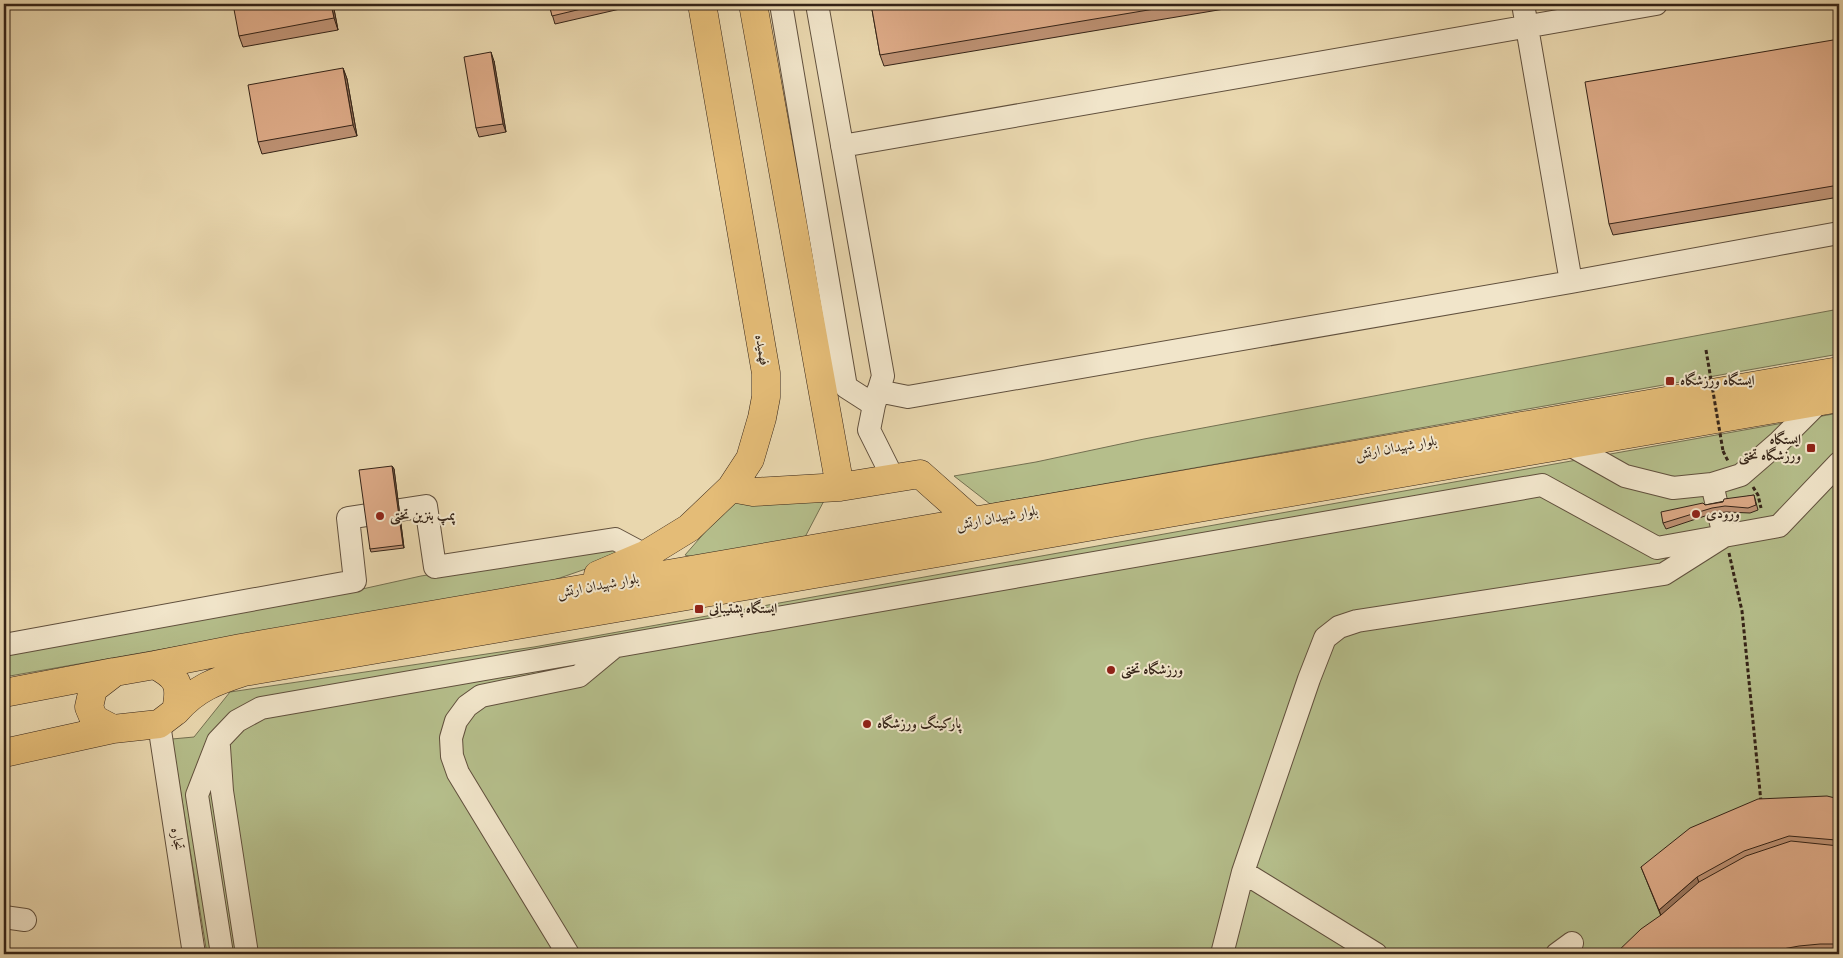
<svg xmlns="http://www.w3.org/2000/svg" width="1843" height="958" font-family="'IM FELL English',Amiri,serif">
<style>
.green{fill:#b5be8b;stroke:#747051}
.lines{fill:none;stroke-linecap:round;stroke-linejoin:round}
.minor-casing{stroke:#61503d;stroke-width:24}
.major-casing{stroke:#342317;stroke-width:29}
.path{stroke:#342317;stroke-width:3;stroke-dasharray:4 2.5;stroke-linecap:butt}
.minor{stroke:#f1e5ca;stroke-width:22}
.major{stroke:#e4bc77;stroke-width:28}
.path-bridge{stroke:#342317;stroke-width:3;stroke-dasharray:4 2.5;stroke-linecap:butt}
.wall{fill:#be9274;stroke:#342317}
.shaded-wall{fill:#9b775e;stroke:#342317}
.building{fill:#ddaa87;stroke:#342317}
.poi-dot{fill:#8f2418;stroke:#f1e5ca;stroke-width:2}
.labels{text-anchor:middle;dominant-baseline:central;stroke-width:4;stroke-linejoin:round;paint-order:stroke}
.street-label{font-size:14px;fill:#342317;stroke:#f1e5ca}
.poi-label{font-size:14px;font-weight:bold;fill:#342317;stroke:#f1e5ca;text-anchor:start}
</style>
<rect width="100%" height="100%" fill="#e9d7ae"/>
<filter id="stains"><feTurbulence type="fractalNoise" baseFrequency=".004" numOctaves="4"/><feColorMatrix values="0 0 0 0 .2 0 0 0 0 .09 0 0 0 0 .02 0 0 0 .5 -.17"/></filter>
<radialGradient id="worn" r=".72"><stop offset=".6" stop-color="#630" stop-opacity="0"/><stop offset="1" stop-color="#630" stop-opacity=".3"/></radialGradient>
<path class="green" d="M1839,309V354L990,504L954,476L1036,462L1144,439Z
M1839,413V954H207L172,739L194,737L230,692L534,647Z
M827,495L804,539L700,559L685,555L735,498Z
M610,547L632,553L551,581L4,677V651L308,601L421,576Z"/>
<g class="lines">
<defs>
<path id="minor" d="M781,4L846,387L874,405
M817,4L883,376L874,405L869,430L893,478
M1523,4L1571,282
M842,146L1656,4
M878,391L908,397L1571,282L1839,233
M1570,445L1625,476L1673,488L1712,484L1741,475L1779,442L1819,402
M4,645L355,581L348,518L426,506L435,567L615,539L645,555
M159,724L194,954
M219,747L222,791L247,954
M1243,872L1376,954
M4,917L25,920
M222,954L197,795L218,741L237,721L261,708L1542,485L1657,548L1779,526L1839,463
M568,954L458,773L452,756L451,738L456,721L467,706L481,696L579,676L614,647
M1222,954L1243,872L1309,679L1325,638L1339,627L1357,621L1664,574L1724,536L1712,484
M1557,954L1572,943"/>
<path id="major" d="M753,4L840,487
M731,488L753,492L840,487L920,474L974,522
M598,575L645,555L689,528L731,488L750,459L762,418L766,397V373L702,4
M155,665L241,648L1839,371
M155,665C179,678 181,685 176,711L159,724L113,729L94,719L89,707L93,689L115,672Z
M4,693L114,672
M176,711C196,688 216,681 244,672L1839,398
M4,753L113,729"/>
</defs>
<use href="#minor" class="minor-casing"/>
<use href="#major" class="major-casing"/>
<path class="path" d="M1723,451L1728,461
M1753,487L1758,495L1761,508
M1729,553L1742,611L1761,802"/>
<use href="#minor" class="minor"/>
<use href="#major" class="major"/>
<path class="path-bridge" d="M1706,350L1723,451"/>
</g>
<path class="wall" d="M333,4L338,30L243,47L239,36Z
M549,4H618L620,9L555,24Z
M871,4H1254L884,66L880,55Z
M1839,39V197L1613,235L1609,224Z
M494,61L506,132L479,137L476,128Z
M343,68L347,79L357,136L262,154L258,142Z
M392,466L394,469L404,548L371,552L370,549Z
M1754,495L1758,510L1750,513L1727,512L1714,513L1666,529L1663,523L1705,505Z
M1839,799V949H1822L1801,951L1787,954H1615L1661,916L1641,867Z"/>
<path class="shaded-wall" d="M331,4H333L338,30L334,18Z
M491,52L494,61L506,132L503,124Z
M343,68L347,79L357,136L353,125Z
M392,466L394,469L404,548L403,545Z
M1697,877L1701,888L1663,921L1659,910Z"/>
<path class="building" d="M233,4H331L334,18L239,36Z
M549,4H602L552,16Z
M871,4H1184L880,55Z
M1839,39V185L1609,224L1585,82Z
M491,52L503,124L476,128L464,57Z
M343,68L353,125L258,142L248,85Z
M392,466L403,545L370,549L359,470Z
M1754,495L1756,505L1748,508L1725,506L1712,508L1663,523L1661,512L1703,503L1705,505L1723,502L1724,499Z
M1827,796L1839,799V841L1836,840L1789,836L1744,851L1697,877L1659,910L1641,867L1690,828L1758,799Z
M1791,841L1839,846V944H1820L1799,946L1756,954H1615L1641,929L1661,915L1699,882L1746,856Z
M1823,951H1839V954H1792Z"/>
<g class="poi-dot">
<rect x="1665" y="376" width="10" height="10" rx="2.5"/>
<rect x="1806" y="443" width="10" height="10" rx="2.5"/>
<circle cx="1696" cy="514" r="5"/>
<circle cx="380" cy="516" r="5"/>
<rect x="694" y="604" width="10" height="10" rx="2.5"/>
<circle cx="1111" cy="670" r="5"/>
<circle cx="867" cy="724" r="5"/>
</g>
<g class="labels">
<g class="street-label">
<text transform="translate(762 350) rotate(80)">فهمیده</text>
<text transform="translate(1396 448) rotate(-10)">بلوار شهیدان ارتش</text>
<text transform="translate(997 518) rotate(-10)">بلوار شهیدان ارتش</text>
<text transform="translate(598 586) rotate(-10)">بلوار شهیدان ارتش</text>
<text transform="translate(177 839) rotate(81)">تجاره</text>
</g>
<g class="poi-label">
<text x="1680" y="381">ایستگاه ورزشگاه</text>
<text x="1801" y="440" text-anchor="end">ایستگاه<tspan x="1801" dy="16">ورزشگاه تختی</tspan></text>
<text x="1706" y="514">ورودی</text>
<text x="390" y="516">پمپ بنزین تختی</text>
<text x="709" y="609">ایستگاه پشتیبانی</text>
<text x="1121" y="670">ورزشگاه تختی</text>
<text x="877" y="724">پارکینگ ورزشگاه</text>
</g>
</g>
<rect width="1843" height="958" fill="none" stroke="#e9d7ae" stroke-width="20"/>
<rect x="5" y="5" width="1833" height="948" fill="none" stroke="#342317" stroke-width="2.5"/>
<rect x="10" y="10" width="1823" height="938" fill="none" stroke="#342317"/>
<rect width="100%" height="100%" filter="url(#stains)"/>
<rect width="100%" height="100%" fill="url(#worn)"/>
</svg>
